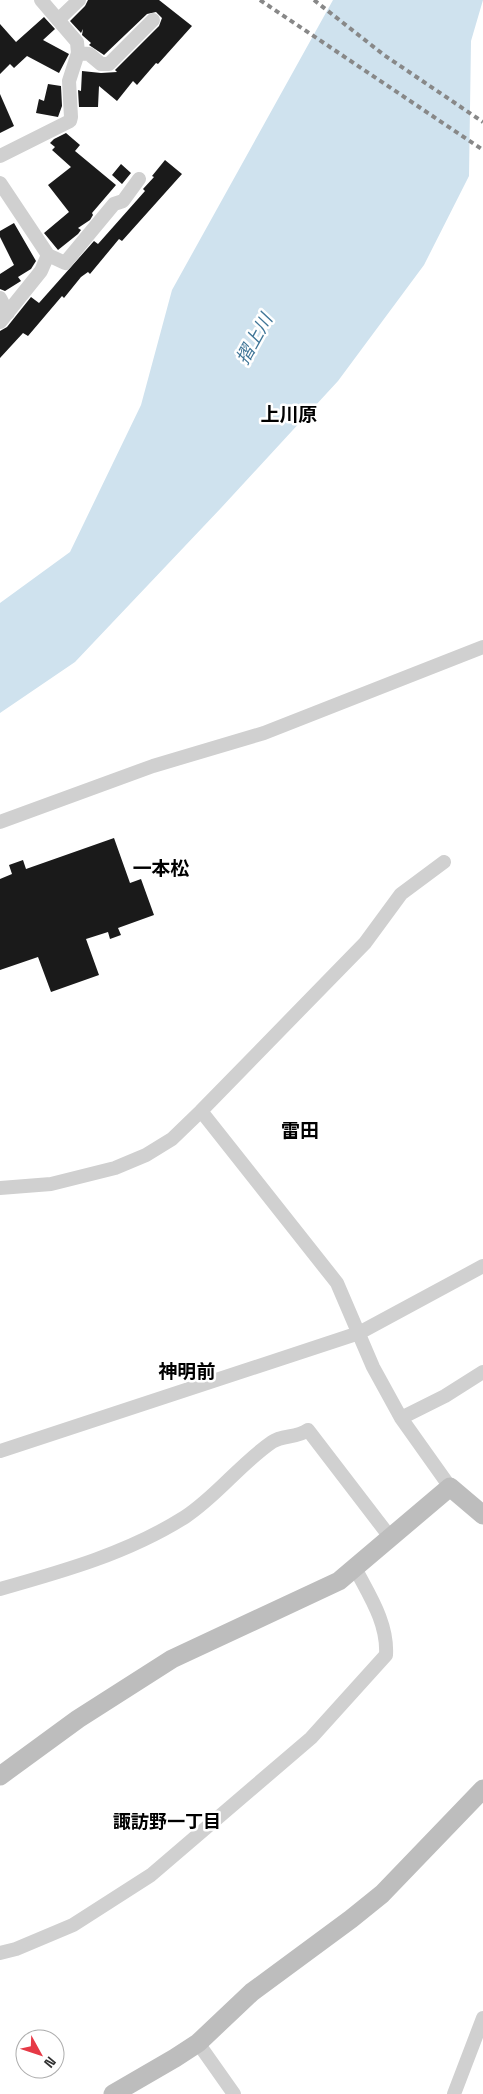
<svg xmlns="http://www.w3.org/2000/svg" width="483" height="2094" font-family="'Space Grotesk','Noto Sans JP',sans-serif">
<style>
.water{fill:#cfe2ee}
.building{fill:#1a1a1a}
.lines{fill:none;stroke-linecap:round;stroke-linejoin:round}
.street{stroke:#d0d0d0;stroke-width:14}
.secondary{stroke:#bdbdbd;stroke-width:19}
.rail{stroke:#888;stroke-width:4;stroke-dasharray:5 4;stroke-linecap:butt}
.labels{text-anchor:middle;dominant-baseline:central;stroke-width:5;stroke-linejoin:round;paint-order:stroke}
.water-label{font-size:18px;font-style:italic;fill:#3f7597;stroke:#fff}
.neighbourhood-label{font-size:18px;font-weight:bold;fill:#000;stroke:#fff}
.quarter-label{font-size:19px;font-weight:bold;fill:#000;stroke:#fff}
</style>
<rect width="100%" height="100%" fill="#fff"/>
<path class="water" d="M333,0H483L471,41L469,176L424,265L338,381L221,508L75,662L0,713V603L70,552L141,405L172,290Z"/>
<path class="building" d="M88,0H159L192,26L158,64L156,63L137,85L133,81L117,101L99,86L98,107H79L78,90L81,91L82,71L101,73L117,72L115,70L159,26L162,18L156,12L147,14L104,55L89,45L91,43L82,35L83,29L81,33L70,21L85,6Z
M44,17L55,29L43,40L69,54L59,73L27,56L14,68L10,64L0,74V24L16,42Z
M48,84L61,86L62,106L58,117L36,113L39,99L44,101Z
M0,94L14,126L0,133Z
M66,133L80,145L75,151L116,185L92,213L93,215L90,220L78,228L81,230L78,234L58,250L44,233L69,212L48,185L71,167L52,150L55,147L50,143L54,139Z
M165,160L182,174L122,241L119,239L90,274L88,272L81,277L64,298L62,296L28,336L23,333L0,358V331L7,327L31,297L39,303L94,241L98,244L145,191L143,189L154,177L152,176Z
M121,164L131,173L122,184L112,175Z
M14,223L36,261L31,269L18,277L21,281L5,291L0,289V274L14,265L0,237V231Z
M114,838L130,883L141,879L154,915L118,928L121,935L110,939L108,932L86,939L99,975L51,992L38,957L0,970V879L12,874L9,865L23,860L26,869Z"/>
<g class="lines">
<path class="street" d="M58,20L79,0
M78,53L89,54L101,64H109L153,20
M0,156L70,121L71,117L69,81L78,53L77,42L41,0
M0,183L48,255L41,271L0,322
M48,255L65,263L114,204L123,201L139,179
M0,298L8,313
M0,822L153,766L264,733L483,647
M201,1111L337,1283L373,1367L401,1418L450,1487
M0,1188L51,1184L115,1168L146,1155L172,1139L201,1111L365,943L401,894L444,862
M401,1418L445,1396L483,1372
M0,1451L359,1333L483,1266
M0,1589C64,1571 128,1553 185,1517C217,1496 240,1464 272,1442C282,1435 297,1438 308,1430L390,1537
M0,1953L16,1949L73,1925L151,1875L311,1738L386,1655C388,1623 369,1595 355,1568
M198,2043L234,2094
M454,2094L483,2018"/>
<path class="secondary" d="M0,1776L78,1719L172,1659L339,1581L450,1487L483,1515
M113,2094L175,2058L198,2043L252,1992L351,1919L382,1894L483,1789"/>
<path class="rail" d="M260,0L483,150
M314,0L384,55L483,122"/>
</g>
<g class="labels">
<g class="water-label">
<text transform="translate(254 339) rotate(-61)">摺上川</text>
</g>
<g class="neighbourhood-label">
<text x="167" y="1821">諏訪野一丁目</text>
</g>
<g class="quarter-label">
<text x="289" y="414">上川原</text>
<text x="161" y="868">一本松</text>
<text x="300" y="1130">雷田</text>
<text x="187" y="1371">神明前</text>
</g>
</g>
<g transform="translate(40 2054) rotate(130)"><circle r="24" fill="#ffffff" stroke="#adadad"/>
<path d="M0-4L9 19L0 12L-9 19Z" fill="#e63946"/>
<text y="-8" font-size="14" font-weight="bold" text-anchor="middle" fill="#333333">N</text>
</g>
</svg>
